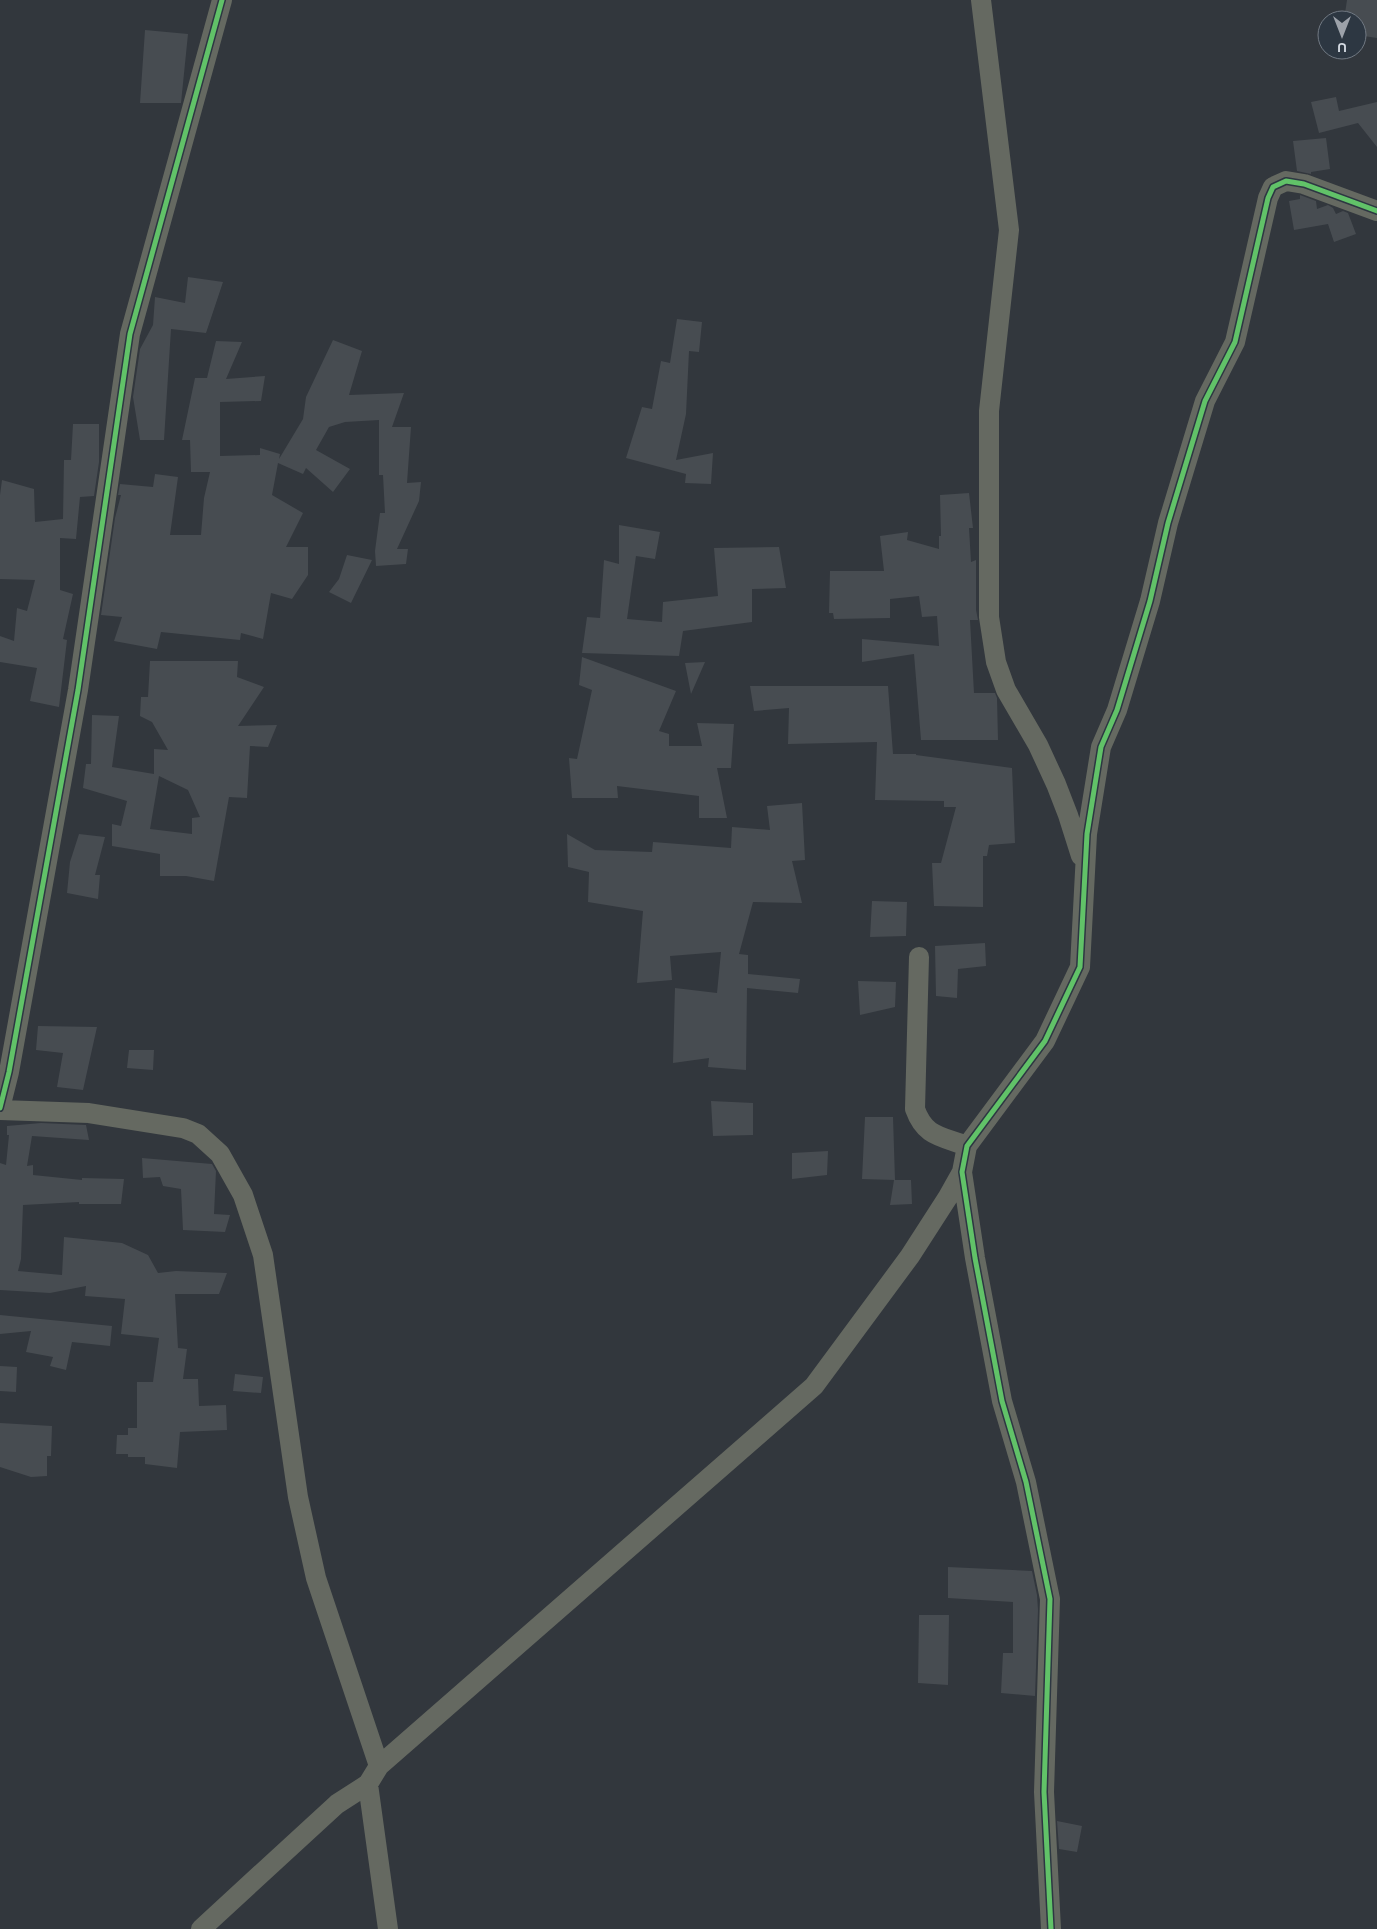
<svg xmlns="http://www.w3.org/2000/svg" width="1377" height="1929" font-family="Overpass,sans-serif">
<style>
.building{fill:#474c51;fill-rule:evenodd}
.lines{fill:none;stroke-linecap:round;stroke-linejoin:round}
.street{stroke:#656961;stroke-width:20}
.cycleway-casing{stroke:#2d3742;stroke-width:8}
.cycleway{stroke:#61c268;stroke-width:5}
</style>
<rect width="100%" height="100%" fill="#32373d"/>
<path class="building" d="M1347,0H1377V38L1357,35V20H1344Z
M145,30L188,34L181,103H140Z
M1336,97L1339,111L1377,102V147L1358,123L1319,133L1311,102Z
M1326,138L1330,169L1311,172V174L1297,171L1293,141Z
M1300,195L1316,201L1317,209L1328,205L1333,208L1336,214L1343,211L1348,213L1356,234L1334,242L1328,224L1294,230L1289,201L1300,199Z
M188,277L223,282L206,333L171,329L164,440H140L133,397L140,349L153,325L155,297L185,303Z
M677,319L702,322L699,352L689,351L686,414L676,460L713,453L711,484L685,483L686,474L626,458L642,407L652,409L661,361L670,363Z
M333,340L362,351L349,395L404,393L392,427H411L407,483L421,482L419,501L397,549H408L406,564L376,566L375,551L380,513H385L383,475H379V420L345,422L329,427L316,450L350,469L333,492L306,468L303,474L278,463L272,495L303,513L286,547H308V575L292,599L271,593L263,639L241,633L240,640L161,632L157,649L114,641L122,617L101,615L115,518L121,495H118L120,484L153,487L155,474L178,477L170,535H201L204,498L210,472H191L190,440H182L195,378H207L216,341L242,342L226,379L265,376L261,401L220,402V456L260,455V448L280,454L279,459L303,419L306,397Z
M73,424H99V462L94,496L80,497L76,539L60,538V590L73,594L63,639L67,640L59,707L30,701L37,668L0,662V636L14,641L17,608L27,611L35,580L0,579V495L2,480L34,489L35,522L63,519L64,460H71Z
M969,493L973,528H969L971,562L976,560V610L978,620H970L974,693H995L997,698L998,740H921L914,654L862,662V639L939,646L937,616L922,617L919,596L890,599V618L834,619L833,613H829L830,571H884L880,536L908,532L907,540L939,549V536H941L940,495Z
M619,525L660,532L655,559L636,556L627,619L662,622L663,602L718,596L714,548L779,547L786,588L752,589V622L683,631L679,656L582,653L587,617L600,618L604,560L619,564Z
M347,555L372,560L351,603L329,592L339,579Z
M582,657L676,691L659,731L669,734V746H702L697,723L734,724L731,768H717L727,818H699V796L617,786L618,798H572L569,758L577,759L592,690L579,685Z
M150,661H238L237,677L264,687L238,726L277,725L268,747L250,746L247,798L229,797L214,881L186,876H160V854L112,846V824L121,826L127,801L83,788L86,764H91L92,715L119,716L112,767L154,774V749L168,750L152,722L140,716L141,697H148ZM159,776L188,790L200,817L192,818V834L150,829Z
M705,662L691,694L685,663Z
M750,686H888L893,754H916V755L1012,768L1015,843L989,845L987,856H983V907L934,906L932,863H941L956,807H944V801L875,800L877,742L788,744L789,708L754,711Z
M802,803L805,860L792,861L802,903L753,902L739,954L748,955V974L800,979L798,993L747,988L746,1070L708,1067L709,1058L673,1063L675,988L717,993L721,952L670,956L672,980L637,983L643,911L588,902L589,872L568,867L567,834L595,850L652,852L653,842L731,848L732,827L770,830L767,806Z
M79,834L105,837L95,875H100L98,899L67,893L70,862Z
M872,901L907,902L906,936L870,937Z
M985,943L986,966L958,969L957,998L936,996L935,946Z
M858,981L896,982L895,1007L860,1015Z
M38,1026L97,1027L83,1090L57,1087L63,1053L36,1050Z
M129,1050H154L153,1070L127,1068Z
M711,1101L753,1103V1135L713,1136Z
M865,1117H893L895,1180L862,1179Z
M41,1123L86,1125L89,1140L32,1136L27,1166L33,1165V1175L82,1180V1178L124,1179L121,1204H79V1202L23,1205L21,1259L18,1271L62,1275L64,1237L122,1243L148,1255L158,1273L176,1271L227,1273L219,1294H175L178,1348L187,1349L183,1379H198L199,1406L226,1405L227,1430L180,1432L177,1468L145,1464V1457H128V1454H116L117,1435H128V1428H137V1382H153L159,1338L121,1334L125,1299L85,1296L86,1286L50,1293L0,1290V1163L6,1165L9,1135H7V1126Z
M828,1151L827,1175L792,1179V1153Z
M142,1158L212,1164L216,1171L214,1214L230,1215L225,1232L183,1230L181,1189L163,1186L160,1177L143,1178Z
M894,1180H911L912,1204L890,1205Z
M0,1315L112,1326L110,1346L72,1342L66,1370L50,1366L53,1357L26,1352L31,1331L0,1334Z
M0,1366L17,1367L16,1392L0,1391Z
M235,1374L263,1377L261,1393L233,1391Z
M0,1423L52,1426L51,1456H47V1476L31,1477L0,1467Z
M948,1567L1032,1571L1037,1595L1038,1610L1035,1696L1001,1693L1003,1653H1013V1602L948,1598Z
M919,1615H949L948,1685L918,1683Z
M1057,1821L1082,1826L1077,1852L1059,1849Z"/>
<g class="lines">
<path class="street" d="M981,0L1009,230L989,411V617L996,662L1006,690L1038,745L1056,784L1068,815L1081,856
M919,957L915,1109C925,1137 941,1136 967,1146
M0,1108L9,1072L78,690L130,334L222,0
M0,1110L89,1113L183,1128L198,1134L220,1154L243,1195L263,1255L298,1497L316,1578L379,1766L368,1784L337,1804L201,1929
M379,1766L814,1386L910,1256L948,1197L962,1172
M368,1784L388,1929
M1051,1929L1044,1792L1050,1599L1026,1482L1002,1401L975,1258L962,1172L967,1146L1045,1041L1080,967L1087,834L1101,747L1117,710L1150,601L1168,523L1205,401L1235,342L1268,198L1273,187L1286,181L1304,184L1377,211"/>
<defs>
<path id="cycleway" d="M0,1108L9,1072L78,690L130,334L222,0
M1051,1929L1044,1792L1050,1599L1026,1482L1002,1401L975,1258L962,1172L967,1146L1045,1041L1080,967L1087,834L1101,747L1117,710L1150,601L1168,523L1205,401L1235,342L1268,198L1273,187L1286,181L1304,184L1377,211"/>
</defs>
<use href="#cycleway" class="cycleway-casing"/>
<use href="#cycleway" class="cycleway"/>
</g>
<g transform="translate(1342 35) rotate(180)"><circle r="24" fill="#2d3742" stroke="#717983"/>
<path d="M0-4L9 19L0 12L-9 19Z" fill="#9da2aa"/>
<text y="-8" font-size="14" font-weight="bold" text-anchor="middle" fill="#d6dce4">U</text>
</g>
</svg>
